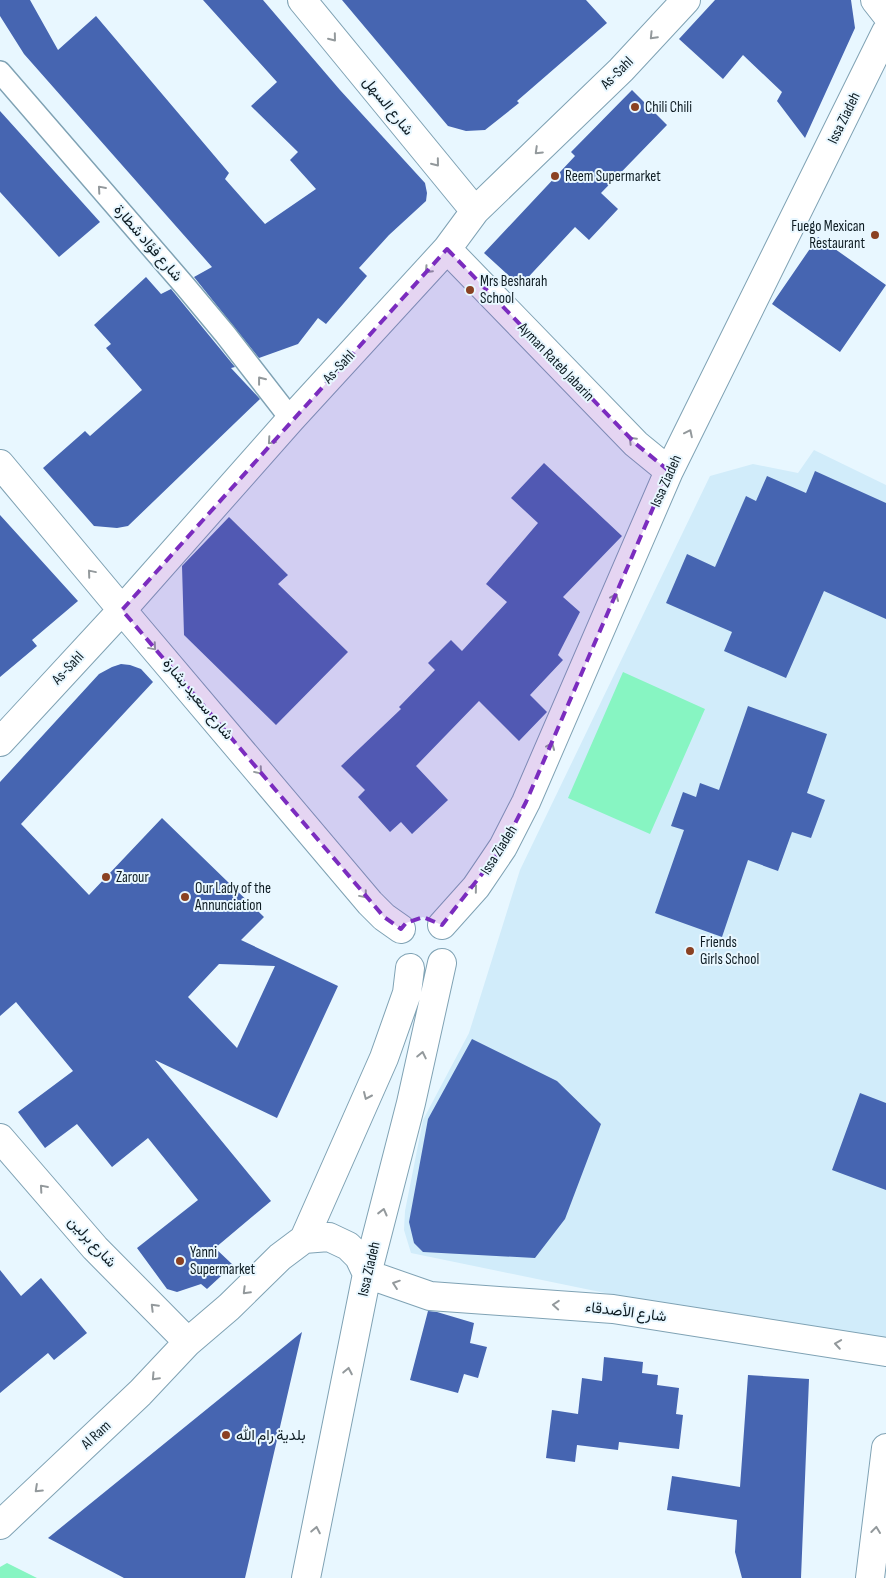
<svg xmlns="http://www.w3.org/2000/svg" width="886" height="1578" font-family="'Sofia Sans Condensed',Vazirmatn,sans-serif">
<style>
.built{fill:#d1ecfa}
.green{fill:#87f5c2}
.building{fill:#4665b1;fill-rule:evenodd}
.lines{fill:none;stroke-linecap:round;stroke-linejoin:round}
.service-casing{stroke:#7fa2b4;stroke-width:24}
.minor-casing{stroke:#7fa2b4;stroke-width:30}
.service{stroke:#fff;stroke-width:21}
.minor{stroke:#fff;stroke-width:28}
.oneway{stroke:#93999c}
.marked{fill:#7b2cbf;fill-opacity:0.2;stroke:#7b2cbf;stroke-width:4;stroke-dasharray:10 6;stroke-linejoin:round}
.poi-dot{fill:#8a4122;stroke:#e8f7ff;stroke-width:2}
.labels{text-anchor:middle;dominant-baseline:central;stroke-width:4;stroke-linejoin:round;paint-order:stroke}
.street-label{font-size:15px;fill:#0e1c23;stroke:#e8f7ff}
.poi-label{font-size:15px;fill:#0e1c23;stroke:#e8f7ff;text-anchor:start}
</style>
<rect width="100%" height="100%" fill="#e8f7ff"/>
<path class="built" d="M814,450L886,485V1351L411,1253L404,1230L405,1211L423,1120L469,1033L520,870L710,476L753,464L798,473Z"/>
<path class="green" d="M623,672L705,709L650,834L568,798Z
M7,1563L37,1578H0V1567Z"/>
<path class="building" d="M0,0H30L58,50L96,16L229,173L225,179L265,224L316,189L290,160L298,152L251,106L277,82L203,0H263L340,90L425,183L427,193L426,201L389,235L359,268L367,276L326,324L318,318L298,344L259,358L194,277L212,267L24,54L0,16Z
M342,0H586L607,23L517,101L519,103L485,130L466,131L448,126Z
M715,0H851L855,28L805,138L777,101L782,92L743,55L723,79L679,39Z
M632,90L667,125L601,193L618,209L589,240L575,227L520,286L484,253L575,156L571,152Z
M0,111L100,222L59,257L0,192Z
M818,237L886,285L840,352L772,304Z
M146,277L161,294L171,289L235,367L231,368L260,399L128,526L117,528L94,526L43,468L85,431L90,436L142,390L106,348L111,344L94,325Z
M544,463L622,536L563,597L580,612L558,655L563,660L530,695L547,712L519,741L479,701L416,766L448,800L412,834L401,822L390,832L358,797L365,790L341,766L401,709L399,707L435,670L428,663L451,640L462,651L507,602L486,584L538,523L511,498Z
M815,471L886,503V619L824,591L786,678L724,651L732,632L666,603L687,554L715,567L746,496L756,501L767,476L806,493Z
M0,515L78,601L32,640L37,646L0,677Z
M229,517L288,575L278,584L348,652L276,725L184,635L182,566Z
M121,664L130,665L141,669L153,682L21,824L89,895L162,818L264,917L241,940L338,986L277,1118L155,1060L271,1201L215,1248L233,1265L207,1289L201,1284L177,1292L167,1289L137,1248L198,1200L148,1138L112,1167L77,1124L45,1148L18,1112L73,1071L16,1002L0,1016V782L99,674L112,667ZM219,964L275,966L237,1048L188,997Z
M748,706L827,734L807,793L825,800L811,838L792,832L778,871L748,860L722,937L655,913L684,830L671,826L683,792L696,797L700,783L719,790Z
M472,1039L557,1081L601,1124L565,1219L535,1258L423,1252L414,1243L409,1222L428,1119Z
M860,1093L886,1103V1190L832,1170Z
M0,1270L21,1296L41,1278L87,1333L54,1360L48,1353L0,1393Z
M428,1311L437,1312L474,1323L470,1343L487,1347L478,1378L464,1374L458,1393L410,1380Z
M302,1332L245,1578H124L48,1538Z
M604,1357L643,1362L642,1373L658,1375L657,1385L679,1388L676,1414L683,1415L679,1449L619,1442L618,1450L577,1445L575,1462L546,1458L552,1410L578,1414L582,1378L602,1381Z
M748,1375L809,1379L801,1578H742L735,1552L737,1520L667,1510L672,1476L740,1487Z"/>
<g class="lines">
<defs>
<path id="service" d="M0,72L185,286L225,334L291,419"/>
<path id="minor" d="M302,0L475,211
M875,0L886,14
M447,249L636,444L669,471
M0,464L122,610L370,903L384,917L401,929
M0,742L122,610L291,419L447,249L475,211L621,70L686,0
M442,925L476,887L503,847L526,802L669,471L886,32
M0,1138L95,1248L188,1342
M304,1239L384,1058L407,993L410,968
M0,1525L140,1393L188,1342L229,1307L280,1257L304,1239L329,1237L348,1246L359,1257L367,1274L430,1296L613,1309L886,1352
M306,1578L367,1274L411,1103L442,963
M870,1578L886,1448"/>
</defs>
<use href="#service" class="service-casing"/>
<use href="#minor" class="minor-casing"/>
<use href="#service" class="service"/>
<use href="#minor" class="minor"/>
</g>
<defs><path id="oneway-chevron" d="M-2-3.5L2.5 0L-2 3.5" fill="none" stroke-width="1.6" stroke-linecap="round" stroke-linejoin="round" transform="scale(1.25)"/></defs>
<g class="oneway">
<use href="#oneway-chevron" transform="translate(653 36) rotate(134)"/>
<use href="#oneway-chevron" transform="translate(333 38) rotate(51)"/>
<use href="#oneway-chevron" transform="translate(538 151) rotate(136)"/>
<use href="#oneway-chevron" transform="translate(436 163) rotate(51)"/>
<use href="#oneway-chevron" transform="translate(101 189) rotate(-131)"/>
<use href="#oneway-chevron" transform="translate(428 270) rotate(133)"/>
<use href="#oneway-chevron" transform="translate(261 380) rotate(-128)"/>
<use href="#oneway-chevron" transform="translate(689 433) rotate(-64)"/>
<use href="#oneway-chevron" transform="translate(632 440) rotate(-135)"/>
<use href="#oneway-chevron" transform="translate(271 441) rotate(131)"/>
<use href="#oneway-chevron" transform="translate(91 573) rotate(-130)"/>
<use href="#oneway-chevron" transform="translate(615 597) rotate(-67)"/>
<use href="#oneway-chevron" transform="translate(153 647) rotate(50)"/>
<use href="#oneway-chevron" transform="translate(551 746) rotate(-67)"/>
<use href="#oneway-chevron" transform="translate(259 771) rotate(50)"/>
<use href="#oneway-chevron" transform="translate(474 888) rotate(-51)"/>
<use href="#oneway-chevron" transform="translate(364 895) rotate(50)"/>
<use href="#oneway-chevron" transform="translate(422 1055) rotate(-78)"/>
<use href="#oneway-chevron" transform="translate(367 1096) rotate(114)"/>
<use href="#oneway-chevron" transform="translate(43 1188) rotate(-131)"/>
<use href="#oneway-chevron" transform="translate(383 1212) rotate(-76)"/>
<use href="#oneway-chevron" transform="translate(396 1284) rotate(-161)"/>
<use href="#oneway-chevron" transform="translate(246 1291) rotate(135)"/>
<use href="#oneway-chevron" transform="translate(556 1305) rotate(-176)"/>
<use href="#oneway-chevron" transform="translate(154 1307) rotate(-135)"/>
<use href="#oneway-chevron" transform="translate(838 1344) rotate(-171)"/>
<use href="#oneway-chevron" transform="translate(348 1371) rotate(-79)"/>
<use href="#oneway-chevron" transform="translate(155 1377) rotate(133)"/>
<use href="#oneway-chevron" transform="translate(38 1489) rotate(137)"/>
<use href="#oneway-chevron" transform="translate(316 1530) rotate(-79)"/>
<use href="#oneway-chevron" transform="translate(876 1530) rotate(-83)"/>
</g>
<path class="marked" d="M447,249L636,444L669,471L526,802L503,847L442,925L423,917L406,923L401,929L384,917L122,610Z"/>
<g class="poi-dot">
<circle cx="635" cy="107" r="5"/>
<circle cx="555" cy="176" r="5"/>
<circle cx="875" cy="235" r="5"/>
<circle cx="470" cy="290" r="5"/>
<circle cx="106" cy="877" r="5"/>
<circle cx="185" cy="897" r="5"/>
<circle cx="690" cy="951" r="5"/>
<circle cx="180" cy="1261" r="5"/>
<circle cx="226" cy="1435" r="5"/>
</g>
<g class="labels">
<g class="street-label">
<text transform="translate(617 73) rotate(-45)">As-Sahl</text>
<text transform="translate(388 106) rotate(51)">شارع السهل</text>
<text transform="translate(844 118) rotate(-64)">Issa Ziadeh</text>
<text transform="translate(148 243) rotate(49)">شارع فؤاد شطارة</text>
<text transform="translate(556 362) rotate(46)">Ayman Rateb Jabarin</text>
<text transform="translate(339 367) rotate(-47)">As-Sahl</text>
<text transform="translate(666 481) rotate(-66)">Issa Ziadeh</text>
<text transform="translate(68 668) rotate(-47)">As-Sahl</text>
<text transform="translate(198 699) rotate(50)">شارع سعيد بشارة</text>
<text transform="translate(499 850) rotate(-58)">Issa Ziadeh</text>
<text transform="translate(92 1242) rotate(47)">شارع برلين</text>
<text transform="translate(369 1269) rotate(-77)">Issa Ziadeh</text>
<text transform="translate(626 1312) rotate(7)">شارع الأصدقاء</text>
<text transform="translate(96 1435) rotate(-43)">Al Ram</text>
</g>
<g class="poi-label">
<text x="645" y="107">Chili Chili</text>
<text x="565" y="176">Reem Supermarket</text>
<text x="865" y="226" text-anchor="end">Fuego Mexican<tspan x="865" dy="17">Restaurant</tspan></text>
<text x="480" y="281">Mrs Besharah<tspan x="480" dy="17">School</tspan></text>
<text x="116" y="877">Zarour</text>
<text x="195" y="888">Our Lady of the<tspan x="195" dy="17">Annunciation</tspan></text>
<text x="700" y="942">Friends<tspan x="700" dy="17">Girls School</tspan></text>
<text x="190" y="1252">Yanni<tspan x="190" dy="17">Supermarket</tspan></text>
<text x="236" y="1435">بلدية رام الله</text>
</g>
</g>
</svg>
